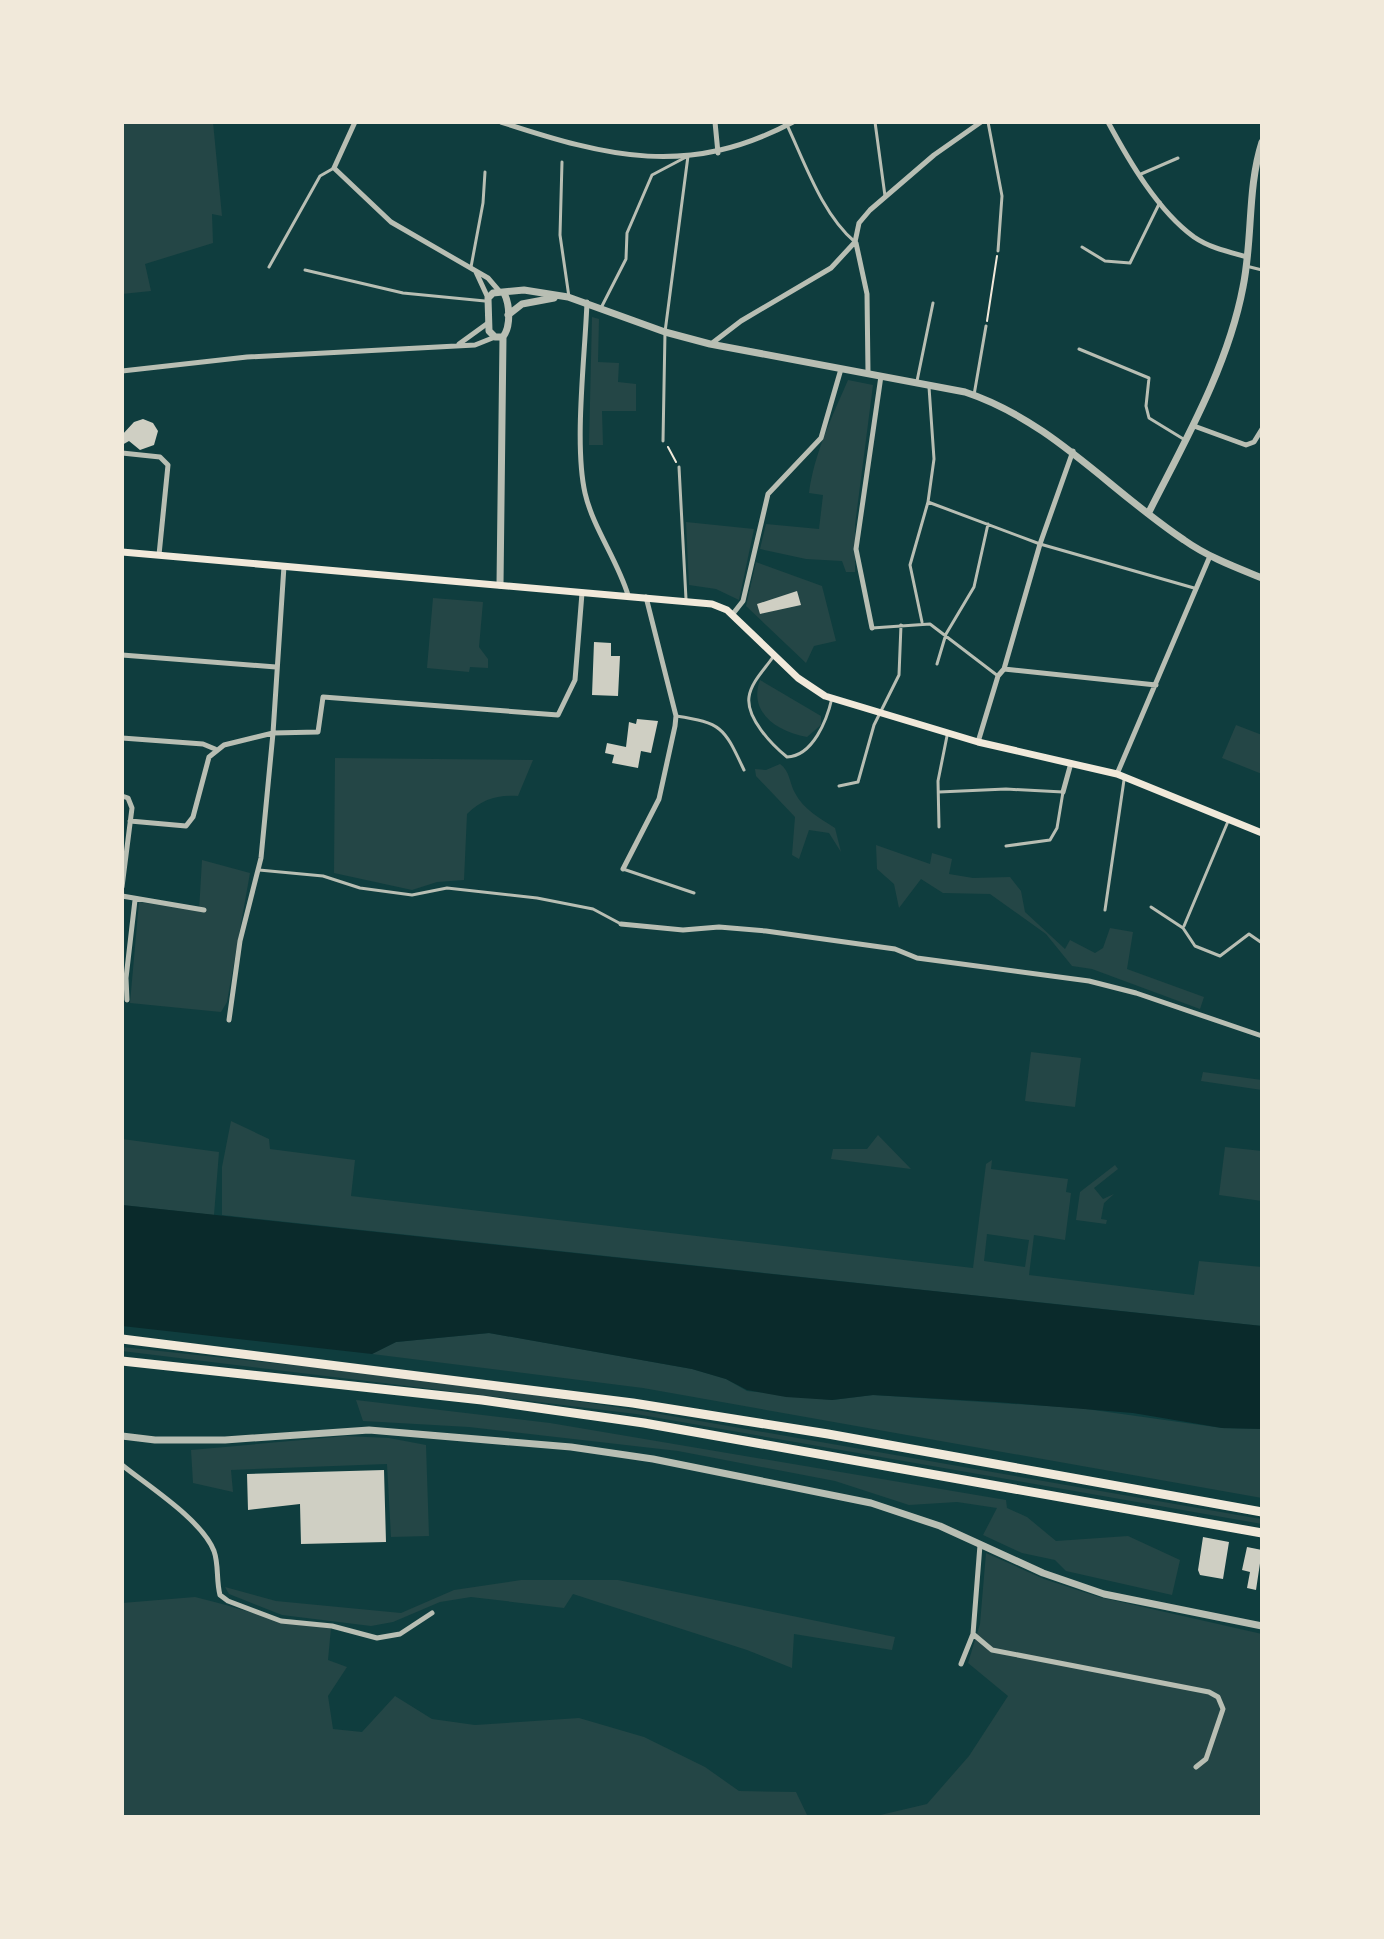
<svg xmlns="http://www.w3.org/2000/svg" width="1384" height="1939" font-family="Spectral,serif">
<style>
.green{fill:#244646;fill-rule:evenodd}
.water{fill:#0a2a2b}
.building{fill:#cfcfc3}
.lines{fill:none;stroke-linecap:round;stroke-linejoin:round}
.path{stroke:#f1e9da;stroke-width:2}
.service{stroke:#b8beb3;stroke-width:3}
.minor{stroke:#b8beb3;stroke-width:5}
.tertiary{stroke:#b8beb3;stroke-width:7}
.secondary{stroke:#f1e9da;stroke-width:7}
.trunk{stroke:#f1e9da;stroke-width:9}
</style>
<rect width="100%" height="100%" fill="#0f3d3e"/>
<path class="green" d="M122,122H213L222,216L212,214L213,243L145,264L151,291L122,294Z
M592,317L599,319L598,362L619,363L618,382L636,384V411H602L603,445H589Z
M848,380L873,385L855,525V572H846L842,561L806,559L760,549L766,524L819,529L823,495L809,493C814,454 832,417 848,380Z
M686,522L754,529L739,600L716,589L689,585Z
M756,562L822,586L836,641L814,646L806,663L746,606Z
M433,598L483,602L479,647L488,659V668L470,667L469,672L427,668Z
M760,680L821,716V725L807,737C777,732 748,712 760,680Z
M1236,725L1262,735V774L1222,758Z
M335,758L533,760L518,796C496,795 483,799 467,814L464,880L437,882L412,890L334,873Z
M780,764C790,771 789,782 795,793C803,809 821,819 835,828L841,852L829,833L809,830L799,859L792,855L795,817L756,776L755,769L766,770Z
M876,845L930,864L932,853L952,859L949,874L973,878L1010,877L1021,891L1025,912L1065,949L1070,940L1095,953L1103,948L1110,928L1133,932L1127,969L1204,997L1200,1009L1092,969L1072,966L1046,934L990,894L943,893L921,879L899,908L894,884L877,869Z
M202,860L250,873L227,1002L221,1012L130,1003L139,902L199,911Z
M1031,1052L1081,1058L1075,1107L1025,1101Z
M1203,1072L1262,1080V1090L1201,1081Z
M231,1121L269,1139L270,1149L355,1160L351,1196L973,1268L986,1164L992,1160L991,1169L1068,1179L1066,1192L1071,1193L1065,1240L1034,1235L1029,1275L1194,1295L1199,1261L1262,1267V1326L222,1215V1167ZM987,1234L1029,1240L1025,1267L984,1261Z
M878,1135L911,1169L831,1159L833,1149H867Z
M122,1139L219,1152L214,1215L122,1205Z
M1225,1147L1262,1151V1201L1219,1195Z
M1115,1165L1118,1169L1094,1188L1103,1199L1114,1194L1104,1203L1101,1219L1107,1220L1106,1224L1076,1220L1080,1192Z
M489,1333L692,1369L726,1379L747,1391L832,1400L873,1395L1079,1408L1222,1428L1262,1429V1498L643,1388L372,1354L396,1342Z
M122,1347L416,1378L637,1410L1255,1518L1262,1519V1524L636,1414L122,1351Z
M356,1400L550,1423L1006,1500L1007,1508L1027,1517L1056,1541L1128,1536L1180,1560L1172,1595L1066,1571L1055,1560L1022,1553L983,1535L997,1508L957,1502L909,1505L835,1481L678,1451L469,1427L363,1421Z
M346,1436L389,1438L426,1445L429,1536L391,1537L387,1464L231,1470L233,1492L193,1483L191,1450Z
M986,1553L1044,1579L1099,1597L1262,1634V1817H872L927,1804L969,1756L1008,1696L968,1663L980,1624Z
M521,1580H618L895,1637L892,1650L794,1634L792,1668L747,1650L573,1594L564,1608L471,1597L440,1602L393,1622L371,1626L282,1615L229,1594L225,1587L276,1601L401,1613L454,1590Z
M195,1597C242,1608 283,1625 331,1628L328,1660L347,1667L328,1696L333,1729L362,1732L395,1696L432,1719L475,1725L579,1718L644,1737L705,1767L739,1791L796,1792L808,1817H122V1603Z"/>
<path class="water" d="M122,1205L1262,1326V1429L1222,1428L1133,1413L996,1402L873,1395L832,1400L786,1397L747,1390L726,1379L692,1369L489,1333L396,1342L372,1354L122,1326Z"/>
<path class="building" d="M143,419L153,423L158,431L154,445L140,450L129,441L122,445V435L134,422Z
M797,591L801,605L760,614L757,604Z
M594,642L611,643V656H620L618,696L592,695Z
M637,719L658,721L651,753L641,751L638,768L612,763L614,755L605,753L607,743L626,747L629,722L636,724Z
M384,1470L386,1542L301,1544L300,1504L248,1510L247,1474Z
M1203,1537L1229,1542L1223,1579L1200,1575L1198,1570Z
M1247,1547L1262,1550L1256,1590L1247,1588L1250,1572L1242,1570Z"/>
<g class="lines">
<path class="path" d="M987,321L997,256
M668,447L676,462"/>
<path class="service" d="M875,122L885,196
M988,122L1002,196L998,251
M787,125C805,163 822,214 855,242
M562,162L560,235L569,297
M1141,174L1178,158
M1082,247L1105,261L1130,263L1160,202
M1246,266L1262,270
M269,267L320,176L334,168
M471,267L483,203L485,172
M305,270L403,293L485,301
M602,306L626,259L627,233L652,175L688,156
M1079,349L1149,378L1146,406L1149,418L1185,440
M917,381L933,303
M974,395L986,326
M663,441L665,332L688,156
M679,467L686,599
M928,502L1040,544L1194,588
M922,622L910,565L928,502L934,459L929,387
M872,628L930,624L998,676
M773,657C765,669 751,682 749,697C746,718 772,745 787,757C813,756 827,720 832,698
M937,664L946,634L974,587L988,524
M676,716C723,723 724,728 744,770
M839,786L858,782L874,725L899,675L901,625
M939,792L1006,789L1063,792L1057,828L1050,840L1006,846
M939,827L938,781L947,736
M623,869L694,893
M259,870L323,876L360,888L412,895L447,888L537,898L593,909L621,924
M1151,907L1183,928L1195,946L1220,956L1249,934L1262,943
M1105,910L1124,780
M1184,926L1229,819"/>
<path class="minor" d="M355,122L334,168L391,222L488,278L500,292
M501,122C608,157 688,178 793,122
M715,122L718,153
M1108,122C1129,161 1158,211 1194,237C1210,248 1229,252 1247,257
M856,243L867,294L868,372
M476,272L488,298
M587,302C585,356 574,444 585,493C593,528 617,559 628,595
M459,344L488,323
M711,344L741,321L831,268L855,242L859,223L870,210L934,155L981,122
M122,371L247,357L475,345L495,337
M1194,426L1246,445L1254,442L1262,429
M122,453L160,457L168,465L159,555
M732,615L743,601L768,494L821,438L841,369
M872,628L856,549L881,376
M122,655L276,667
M1004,669L1156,685
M122,738L203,744L215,749
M978,742L998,676L1004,669L1040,544L1073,451
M1117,774L1210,556
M1063,792L1071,763
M122,796L128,798L132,808L122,887
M130,821L186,826L193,817L209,757L224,745L273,733L284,566
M623,869L659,799L675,726L676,716L646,597
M122,896L204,910
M621,924L683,930L719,927L766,931L895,949L917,958L1089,981L1136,993L1262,1036
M127,1000L126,978L135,900
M229,1020L240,941L261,858L273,733L318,732L323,697L558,715L575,680L582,593
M122,1465C148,1486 202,1520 214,1551C219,1565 216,1580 220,1595L228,1601L281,1621L332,1626L377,1638L400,1634L432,1613
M980,1545L973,1634L992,1650L1209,1692L1218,1697L1223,1709L1206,1759L1196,1767
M961,1664L973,1634"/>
<path class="tertiary" d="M508,315L522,304L554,298
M503,337H495L489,331L488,298L493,293L524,290L568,297L665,332L710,344L965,392C1052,421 1109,490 1184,540C1208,557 1235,567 1262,578
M503,337C511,326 510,305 504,293
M1149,512C1185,441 1228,366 1243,287C1253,238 1247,189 1262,142
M500,585L503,337
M122,1436L155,1440H225L369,1430L571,1447L653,1459L871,1503L940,1526L1043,1573L1104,1594L1262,1626"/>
<path class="secondary" d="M122,552L712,604L727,610L798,678L825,696L978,742L1117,774L1262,833"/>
<path class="trunk" d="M122,1339L633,1403L828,1434L1262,1512
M122,1361L482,1400L644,1423L1262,1533"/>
</g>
<rect width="1384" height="1939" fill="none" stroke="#f1e9da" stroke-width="248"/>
</svg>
